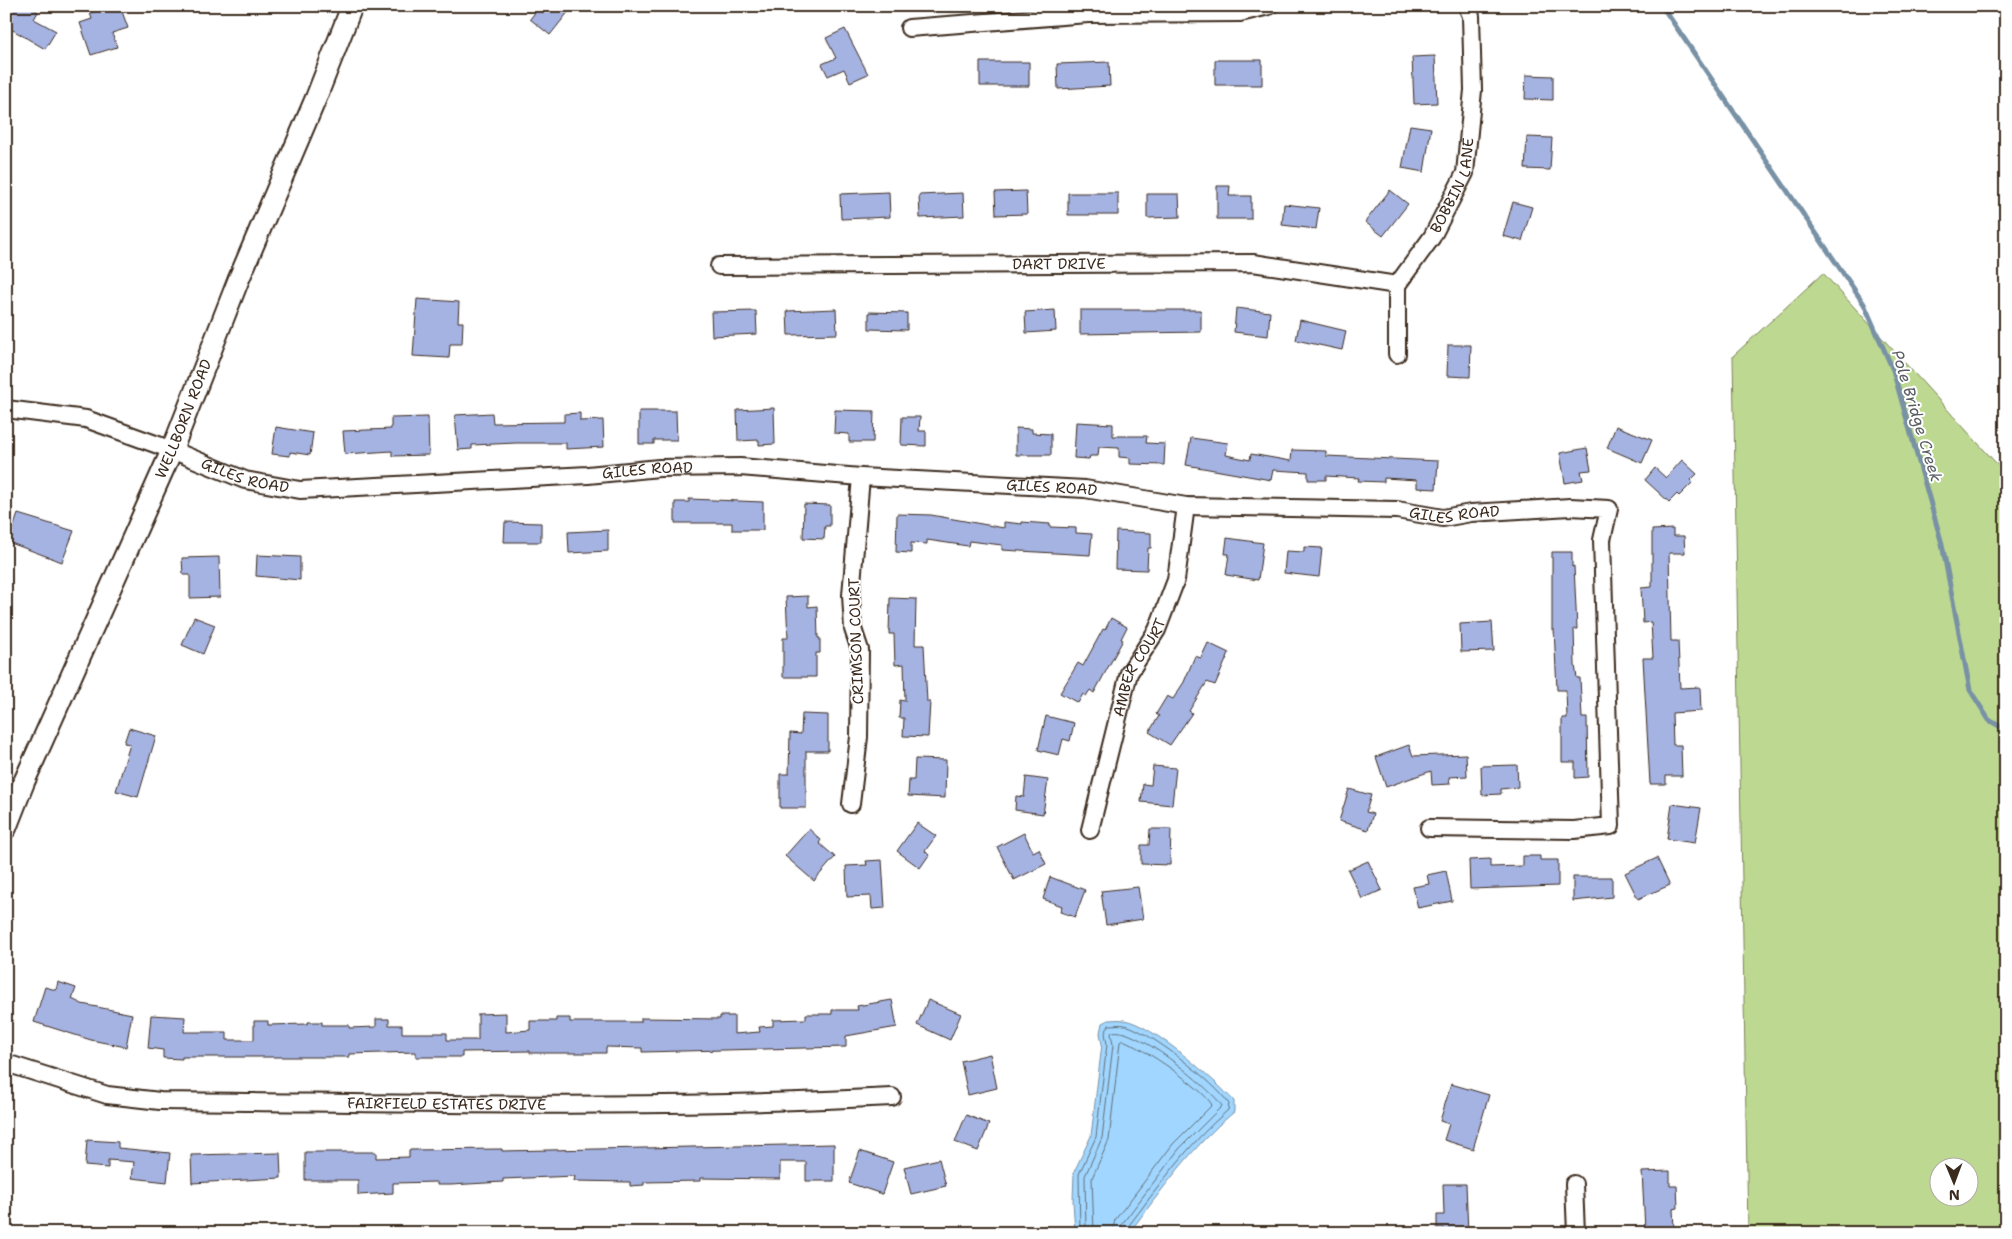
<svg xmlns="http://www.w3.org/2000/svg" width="2012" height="1239" font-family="'Shantell Sans',sans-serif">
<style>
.green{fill:#bdd991;stroke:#7c8258;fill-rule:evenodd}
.water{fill:#a0d6ff;stroke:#7891a5}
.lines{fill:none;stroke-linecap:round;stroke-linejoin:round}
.shore{stroke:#636f78;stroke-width:1}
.stream{stroke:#7891a5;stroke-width:5}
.building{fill:#a5b3e3;stroke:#3b2a1e}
.minor-casing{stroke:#3b2a1e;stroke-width:20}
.tertiary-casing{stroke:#3b2a1e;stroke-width:24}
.minor{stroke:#fff;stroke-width:16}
.tertiary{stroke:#fff;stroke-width:20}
.labels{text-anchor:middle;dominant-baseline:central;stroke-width:4;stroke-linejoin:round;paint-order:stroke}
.street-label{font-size:15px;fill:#3b2a1e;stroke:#fff}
.water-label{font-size:16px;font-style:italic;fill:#595e62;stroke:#fff}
</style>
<rect width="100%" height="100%" fill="#fff"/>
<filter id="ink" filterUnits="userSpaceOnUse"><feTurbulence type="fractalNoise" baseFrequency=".02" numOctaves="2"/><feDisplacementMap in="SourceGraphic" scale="10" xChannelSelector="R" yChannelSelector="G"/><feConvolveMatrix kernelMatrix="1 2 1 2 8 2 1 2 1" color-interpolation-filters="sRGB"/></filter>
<g filter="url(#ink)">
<path class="green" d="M1823,273L2006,474V1233H1748L1733,356ZM1940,1166H1970V1196H1940Z"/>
<path class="water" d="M1108,1020C1113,1020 1119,1019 1124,1020C1152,1024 1215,1080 1234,1101V1112C1192,1146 1162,1190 1129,1233H1075L1073,1201L1074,1172L1091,1136L1102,1044L1100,1033L1102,1023Z"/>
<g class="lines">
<path class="shore" d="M1080,1233L1079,1174L1096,1137L1107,1044L1105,1033L1109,1025C1114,1025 1120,1024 1125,1025C1149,1031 1216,1083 1229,1104L1228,1110C1188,1144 1159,1186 1127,1228L1126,1233
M1086,1233L1085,1176L1102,1138L1113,1045L1111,1033C1129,1021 1212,1089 1222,1106L1179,1149L1122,1224L1119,1233
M1094,1233L1092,1178L1109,1140L1120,1042L1123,1040C1143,1048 1202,1087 1212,1105L1173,1144L1115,1220L1112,1233"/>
<path class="stream" d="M1662,6L1864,304L1893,370L1942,544L1970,690L1989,720L2006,730"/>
</g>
<path class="building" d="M6,6H30L38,12L34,19L56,31L45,49L6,26Z
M111,6H120L128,28L112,33L117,47L91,55L80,23L92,19L90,13Z
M540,6H573L550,35L530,19Z
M845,29L868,74L850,82L844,69L828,76L822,64L836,58L826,38Z
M1435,56L1437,103L1414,104L1412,57Z
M1215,60H1262V85H1215Z
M980,62H1029V86H980Z
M1109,62L1110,86L1058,89L1057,64Z
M1526,75L1553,76V100L1525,99Z
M1410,125L1431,128L1424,172L1402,168Z
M1527,137L1552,138L1550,170L1525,169Z
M1217,186H1230L1229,196H1251V219H1217Z
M1390,190L1408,204L1383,236L1365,222Z
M1026,191L1027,214L996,215L995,192Z
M889,192L890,217L841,219L840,194Z
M963,193L964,216L920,218L919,195Z
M1068,193H1118V215H1068Z
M1147,194H1179L1180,217L1147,218Z
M1513,202L1532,207L1522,241L1503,236Z
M1284,204L1319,208L1316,229L1282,225Z
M417,299L459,302L458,322H463L462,344H450L449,358L413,356Z
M1236,308L1270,312L1268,336L1234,332Z
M836,309L837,334L788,335L787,311Z
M1055,310L1056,331L1026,333L1025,312Z
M1080,310H1201V332L1080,334Z
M756,311L757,334L712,336L711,312Z
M869,312L907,313V330L869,329Z
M1300,320L1346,331L1342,350L1296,340Z
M1448,345H1471L1470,377L1447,376Z
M774,408L775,444L759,445V440L738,441L737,410Z
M835,410L874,411L873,442H849V434L834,433Z
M639,411H676L677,440H654V444H639Z
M492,413L493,423L564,422V414L580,413V421L603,420L604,447L566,449V443H516L472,445V449L458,450L455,415Z
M428,417L429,455L392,456V451L345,454L343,431L391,429V418Z
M902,417H920L919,431H926V446L901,445Z
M1076,422L1113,424V436H1147L1146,443L1165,444L1164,465L1130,464V458L1119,457V448L1099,447L1098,456H1090L1089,459L1074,458Z
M1616,426L1652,440L1642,463L1607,448Z
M276,427L313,433L310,455L290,452V456L272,454Z
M1016,428L1032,429V433L1051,434V455H1016Z
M1191,438L1228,443L1226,455L1250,460L1251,454L1291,461L1292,450L1326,451V456L1438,461L1436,489L1417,488V480L1384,478V482L1358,481L1359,478L1326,476V480H1308V472L1273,470L1271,480L1186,465Z
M1587,448L1591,470L1581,471L1583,480L1565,483L1560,453Z
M1682,460L1697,474L1691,480L1693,482L1679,496L1677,494L1669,502L1645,480L1655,468L1666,478Z
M689,499L763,502V530H732V523H675V502H689Z
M804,504L830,505V526H825L824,539L803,538Z
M18,514L74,531L62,562L8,542Z
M897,514L931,515L1004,528V522L1022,524V522L1050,524V527L1076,528V533L1092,534L1090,555L1002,550V545L969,541L968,546L927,540V544L911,543V553L896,552Z
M505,522L541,523V542H504Z
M1673,529V536H1684L1685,553H1669L1671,641H1678L1680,688L1700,687L1701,711L1672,713L1673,745H1681L1682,776H1666V784H1650L1643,658H1653L1651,622L1643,623L1641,588L1652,587V530Z
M608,530V551L569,553L568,532Z
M1116,531L1151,533V548H1148L1147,570L1115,569Z
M1227,538L1263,543L1258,580L1226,575L1229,554H1225Z
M1304,547L1322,548L1319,577L1284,573L1286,551L1304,552Z
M1552,552H1572V567L1574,566L1577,629H1574L1575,665L1577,678H1580L1582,718H1587L1588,777L1575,778V762H1562V718H1567L1566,690H1557L1554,629H1552Z
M257,555L300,557V580L256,576Z
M219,557L220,597L190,598V575H183L182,558Z
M808,596V607L817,606L818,638H820V653H816V677H783V638H788L786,597Z
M890,598L916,599L915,645H924L927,702H930L928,737L903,736L904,718H899L900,700L905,701L904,664L895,665L894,634H889Z
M194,617L215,625L203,654L182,645Z
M1111,618L1127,627L1121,639L1123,640L1094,693L1090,690L1086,696L1083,694L1078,703L1060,693L1078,663L1083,666L1103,629L1105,630Z
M1492,622L1494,651L1461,652L1460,624Z
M1208,643L1229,653L1215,685L1207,682L1189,711L1192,713L1170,745L1149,732L1159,716L1156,714L1167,696L1173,699L1184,682L1195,656L1201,658Z
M802,714L828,715V751H806V808H780V774H789L790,733L801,734Z
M1046,716L1074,723L1070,741L1063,739L1059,755L1038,750Z
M129,728L156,736L138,797L116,791L130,744L124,743Z
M1409,745L1413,756L1466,754L1467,776L1449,777L1450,784L1432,785L1431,771L1386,787L1376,757Z
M915,759L946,760L945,798L908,796L909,780H914Z
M1517,765L1518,787L1501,789V794L1482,795L1481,766Z
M1153,766L1176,768L1172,805L1141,802L1143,784L1151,785Z
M1026,777L1048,780L1043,814L1015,810L1016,796L1024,797Z
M1349,789L1371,795L1366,812L1373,814L1368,830L1339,821Z
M1672,804L1701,808L1695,843L1667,839Z
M917,823L936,836L925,851L929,855L920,868L897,851Z
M809,829L821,840L819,843L835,857L814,881L785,856Z
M1150,829H1171L1170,865L1141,864V845H1149Z
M1024,833L1033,852L1039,849L1046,864L1014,880L997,847Z
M1523,856H1540V860H1558V886L1470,889L1469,860L1490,859V867L1523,866Z
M1657,858L1670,885L1638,899L1625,873Z
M882,860L885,908L872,909L871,896L847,897L846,866L867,865L866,861Z
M1368,861L1382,890L1362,899L1348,870Z
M1446,871L1452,901L1418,908L1413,887L1429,884L1427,875Z
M1050,877L1085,890L1075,917L1060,912L1062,906L1043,899Z
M1573,877H1612V897L1573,901Z
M1138,887L1143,919L1106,925L1101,891Z
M58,982L76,988L72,999L82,1004L132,1014L126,1047L91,1040L34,1022L45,987L56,990Z
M892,1000L897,1027L846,1036V1047L642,1052V1048L606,1047V1053H530V1051L462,1052V1057H416V1052L349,1054V1057H182V1059L163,1058V1050L148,1048L151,1015L185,1017L184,1032H227V1040H254V1021H268V1025L308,1024V1022H322V1025H349V1028L376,1027V1019H389V1025H402V1033H447V1040H478V1014L506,1013V1032L530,1030V1021H556V1018H570V1022H641V1018L720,1019V1016H734V1034L760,1032L759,1027L773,1026V1020L806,1019V1014H832V1010H858L857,1006Z
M928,1000L961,1014L950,1040L917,1025Z
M990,1054L997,1088L968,1095L961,1061Z
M1451,1084L1489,1095L1473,1149L1444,1140L1449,1124L1440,1121Z
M966,1115L989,1124L978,1151L955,1142Z
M87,1140L118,1142V1148L170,1153L167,1182L132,1178L134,1162L108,1160V1168L85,1166Z
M834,1144V1181H806V1162H780V1179L700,1178V1181L644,1182V1185L630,1186V1182L574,1181L575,1176L503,1179V1182L451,1185H437V1182L393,1183V1193L358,1195V1180H305V1152H376V1158L409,1157V1150L502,1149V1151Z
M860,1151L893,1162L882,1194L849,1183Z
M280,1153L281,1178L192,1183L191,1155Z
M939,1159L946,1186L911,1194L904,1167Z
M1670,1171V1186H1677L1678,1208L1673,1209L1674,1229L1645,1230L1642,1172Z
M1443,1184H1466L1468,1233H1444V1228H1437V1215H1444Z"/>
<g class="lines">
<defs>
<g id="minor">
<path d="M909,28L1088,14L1240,13L1269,6"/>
<path id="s1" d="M719,266L1253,263L1397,285"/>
<path id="s2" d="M1397,354V285L1432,237L1465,173L1473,90L1471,16L1467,6"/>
<path id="s3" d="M6,409L86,419L172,450L245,480L300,490L588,475L659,468L740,467L861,477L1085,489L1186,506L1397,510L1443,518L1471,513L1570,507L1609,509L1602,540L1611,826L1574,830L1429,828"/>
<path d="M851,804L859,737L860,650L853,629L851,595L861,477"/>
<path id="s4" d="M1090,830L1129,673L1157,630L1176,580L1186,506"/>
<path id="s5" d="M6,1063L107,1095L160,1101C404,1103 648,1110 892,1097"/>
<path d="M1574,1184L1576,1233"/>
</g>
<g id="tertiary">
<path id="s6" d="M6,828L24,782L172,450L238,281L316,98L352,6"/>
</g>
</defs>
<use href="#minor" class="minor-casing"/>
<use href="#tertiary" class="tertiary-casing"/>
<use href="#minor" class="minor"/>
<use href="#tertiary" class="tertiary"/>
</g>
</g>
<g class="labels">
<g class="street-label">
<text stroke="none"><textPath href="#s2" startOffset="185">BOBBIN LANE</textPath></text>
<text stroke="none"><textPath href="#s1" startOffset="340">DART DRIVE</textPath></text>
<text stroke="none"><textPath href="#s6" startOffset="446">WELLBORN ROAD</textPath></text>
<text stroke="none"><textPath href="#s3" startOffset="655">GILES ROAD</textPath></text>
<text stroke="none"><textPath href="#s3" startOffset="250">GILES ROAD</textPath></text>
<text stroke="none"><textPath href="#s3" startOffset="1060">GILES ROAD</textPath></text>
<text stroke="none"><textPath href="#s3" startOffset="1465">GILES ROAD</textPath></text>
<text transform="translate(856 641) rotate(-92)">CRIMSON COURT</text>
<text stroke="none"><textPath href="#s4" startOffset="171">AMBER COURT</textPath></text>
<text stroke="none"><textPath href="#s5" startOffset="446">FAIRFIELD ESTATES DRIVE</textPath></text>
</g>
<g class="water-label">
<text transform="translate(1917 416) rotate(73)">Pole Bridge Creek</text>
</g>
</g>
<rect width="2012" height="1239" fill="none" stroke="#fff" stroke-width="25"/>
<rect x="12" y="12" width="1987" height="1214" fill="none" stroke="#3b2a1e" stroke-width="2" filter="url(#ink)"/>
<g transform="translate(1954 1182) rotate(179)"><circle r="24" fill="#ffffff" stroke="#b1aaa5"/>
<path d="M0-4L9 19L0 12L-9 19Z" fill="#3b2a1e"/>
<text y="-8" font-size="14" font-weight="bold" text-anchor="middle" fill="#3b2a1e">N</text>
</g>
</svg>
